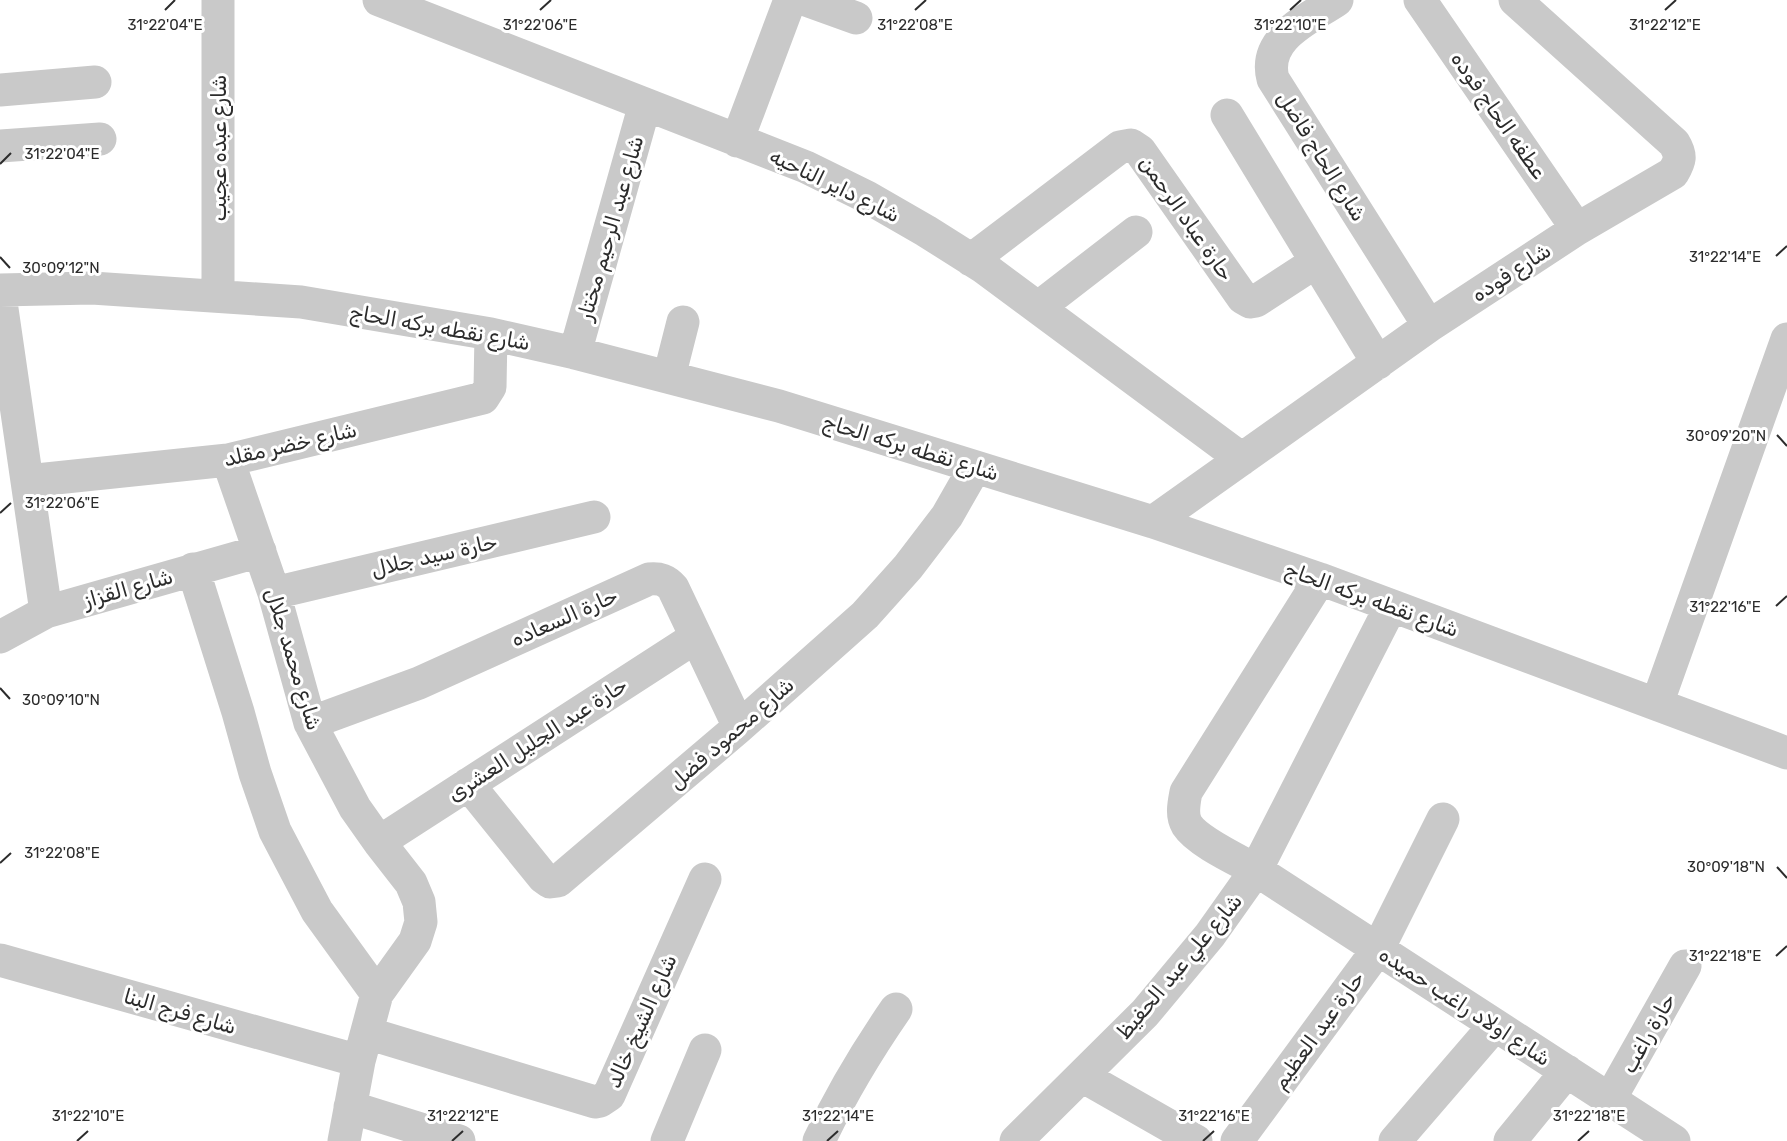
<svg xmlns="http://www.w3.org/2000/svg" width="1787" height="1141" font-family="Rubik,Cairo,sans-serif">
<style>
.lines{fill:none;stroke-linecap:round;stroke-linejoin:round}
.minor{stroke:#c9c9c9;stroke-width:33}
.ticks{fill:none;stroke:#2c2c2c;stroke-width:2}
.labels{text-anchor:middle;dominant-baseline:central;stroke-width:6;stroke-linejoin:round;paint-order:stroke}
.street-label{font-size:21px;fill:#2c2c2c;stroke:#fff}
.ticks-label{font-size:15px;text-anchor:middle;fill:#2c2c2c;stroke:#fff;stroke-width:6;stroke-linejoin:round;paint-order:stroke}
</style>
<rect width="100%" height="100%" fill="#fff"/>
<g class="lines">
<path class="minor" d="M218,0V296
M379,0L806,167L867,197L926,231L983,267L1242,459
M806,0L856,18
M1337,0C1309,19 1262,38 1273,79L1429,326
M1420,0L1577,229
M0,90L95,82
M1227,115L1378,363
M737,141L790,0
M0,146L100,139
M971,260L1120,147L1131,145L1140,151L1243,298L1250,302L1256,301L1316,262
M0,290L92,288L301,302L491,334L575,353L779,406L1153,522L1320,579L1787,753
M0,295L46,612
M1039,307L1136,232
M575,353L645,104
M669,377L683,322
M228,460L274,593L310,723L355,808L379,842L411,883L419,902L421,922L415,941L377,994L359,1061L344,1141
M27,481L228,460L483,398L490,387L491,334
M1153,522L1429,326L1577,229L1673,173C1680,161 1682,156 1674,143L1515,0
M193,569L238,712L255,773L275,831L317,911L377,994
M1320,579L1186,792C1184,803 1181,815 1187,825C1198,842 1238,860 1256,870L1674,1141
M274,593L594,517
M0,637L46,612L260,551
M1657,704L1787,339
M310,723L419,683L649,579C660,578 666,580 673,588L739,727
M468,784L543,877L550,882L558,881L739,727L865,615L908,567L947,516L975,467
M379,842L696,637
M0,960L359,1061
M367,1033L595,1102L600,1101L609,1095L705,879
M1082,1076L1196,1141
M1610,1099L1685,966
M350,1107L459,1141
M667,1141L705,1050
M819,1141C841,1094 867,1051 896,1009
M1016,1141L1145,1013L1210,935L1256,870L1391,606
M1237,1141L1378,949L1443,819
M1395,1141L1495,1025
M1510,1141L1567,1071"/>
</g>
<path class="ticks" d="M165,10L175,0M540,10L551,0M915,10L926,0M1290,10L1301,0M1665,10L1676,0M0,164L11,153M1776,256L1787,246M0,257L10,268M1777,435L1787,446M0,513L11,503M1776,606L1787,596M0,688L10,699M0,863L11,853M1777,867L1787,878M1776,956L1787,946M77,1141L88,1131M452,1141L463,1131M827,1141L838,1131M1203,1141L1214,1131M1578,1141L1589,1131"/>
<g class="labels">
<g class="street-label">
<text transform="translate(1499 115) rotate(55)">عطفه الحاج فوده</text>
<text transform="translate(218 148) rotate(-90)">شارع عبده عجيب</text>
<text transform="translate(1322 156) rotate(58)">شارع الحاج فاضل</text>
<text transform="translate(835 185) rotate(26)">شارع داير الناحيه</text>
<text transform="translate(1187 218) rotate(55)">حارة عباد الرحمن</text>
<text transform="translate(610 228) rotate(-74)">شارع عبد الرحيم مختار</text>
<text transform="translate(1511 272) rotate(-33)">شارع فوده</text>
<text transform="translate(440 327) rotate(10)">شارع نقطه بركه الحاج</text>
<text transform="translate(290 444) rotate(-13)">شارع خضر مقلد</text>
<text transform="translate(911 447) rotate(17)">شارع نقطه بركه الحاج</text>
<text transform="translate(434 555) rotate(-13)">حارة سيد جلال</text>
<text transform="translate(128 588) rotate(-16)">شارع القزاز</text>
<text transform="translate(1372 599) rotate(20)">شارع نقطه بركه الحاج</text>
<text transform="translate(564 617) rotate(-24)">حارة السعاده</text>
<text transform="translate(294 659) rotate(73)">شارع محمد جلال</text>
<text transform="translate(731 733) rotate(-41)">شارع محمود فضل</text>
<text transform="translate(537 739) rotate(-33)">حارة عبد الجليل العشرى</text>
<text transform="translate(1179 966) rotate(-50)">شارع علي عبد الحفيظ</text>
<text transform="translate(1465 1006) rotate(33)">شارع اولاد راغب حميده</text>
<text transform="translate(180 1011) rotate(16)">شارع فرج البنا</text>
<text transform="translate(641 1021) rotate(-66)">شارع الشيخ خالد</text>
<text transform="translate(1318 1030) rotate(-54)">حارة عبد العظيم</text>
<text transform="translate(1648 1033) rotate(-61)">حارة راغب</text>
</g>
</g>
<g class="ticks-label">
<text x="1665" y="30">31°22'12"E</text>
<text x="165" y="30">31°22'04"E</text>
<text x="540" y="30">31°22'06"E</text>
<text x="915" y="30">31°22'08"E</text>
<text x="1290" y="30">31°22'10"E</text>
<text x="62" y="159">31°22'04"E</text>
<text x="1725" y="262">31°22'14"E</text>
<text x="61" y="273">30°09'12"N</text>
<text x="1726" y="441">30°09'20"N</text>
<text x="62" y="508">31°22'06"E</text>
<text x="1725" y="612">31°22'16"E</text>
<text x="61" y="705">30°09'10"N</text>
<text x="62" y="858">31°22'08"E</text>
<text x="1726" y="872">30°09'18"N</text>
<text x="1725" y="961">31°22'18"E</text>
<text x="88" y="1121">31°22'10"E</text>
<text x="463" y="1121">31°22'12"E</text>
<text x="838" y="1121">31°22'14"E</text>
<text x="1214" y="1121">31°22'16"E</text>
<text x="1589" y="1121">31°22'18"E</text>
</g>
</svg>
